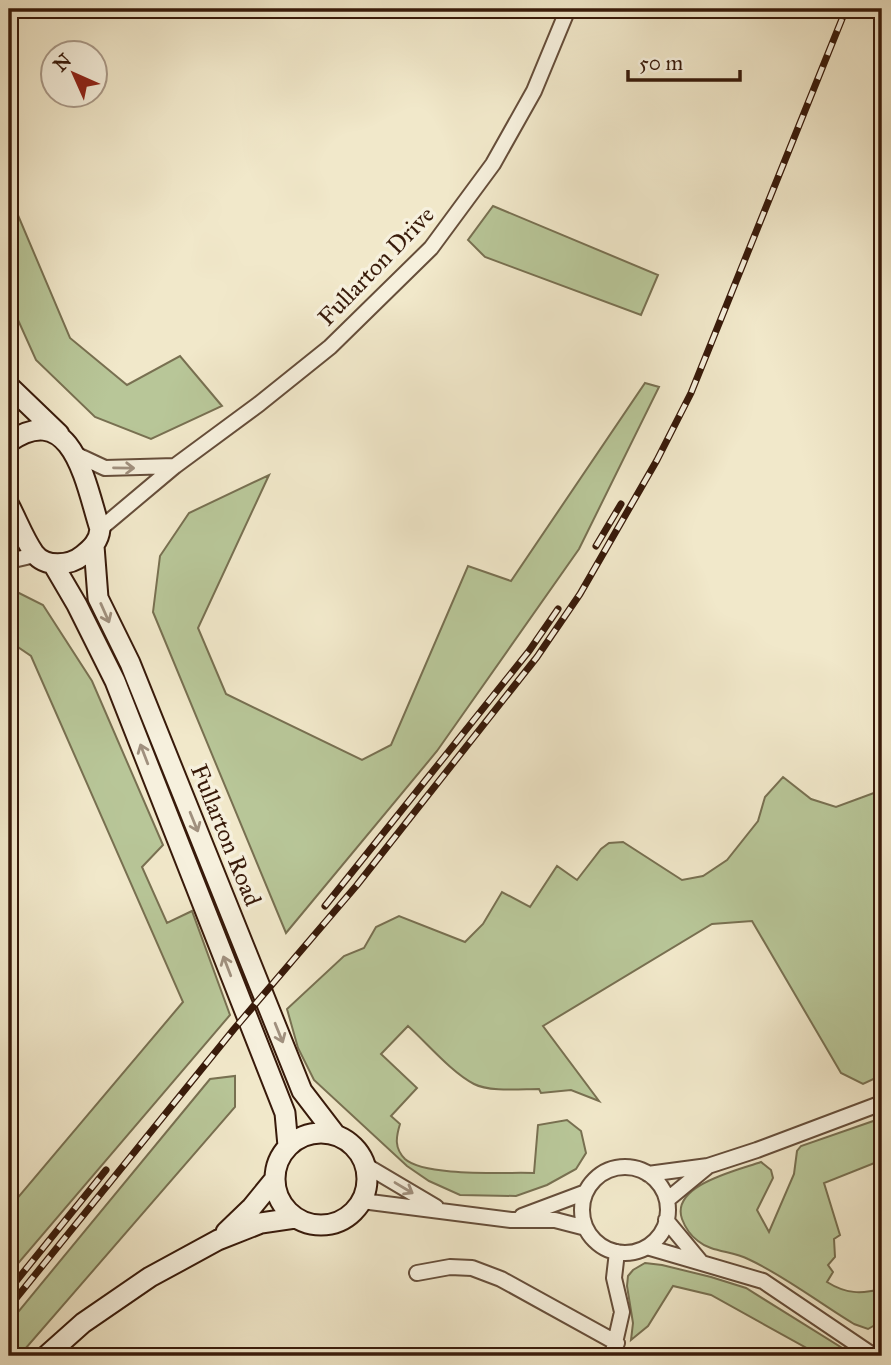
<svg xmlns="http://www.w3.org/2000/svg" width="891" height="1365" font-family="'IM FELL Great Primer',serif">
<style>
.green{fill:#b8c698;stroke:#787051;stroke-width:2}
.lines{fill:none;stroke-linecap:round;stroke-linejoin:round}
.street-casing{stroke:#664e3a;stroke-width:18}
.secondary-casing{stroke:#381a0a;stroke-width:23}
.street{stroke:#f6f0dd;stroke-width:14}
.secondary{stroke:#f6f0dd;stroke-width:19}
.rail-casing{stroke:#381a0a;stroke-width:7}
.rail{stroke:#f6f0dd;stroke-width:4.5;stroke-dasharray:13;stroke-linecap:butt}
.oneway{stroke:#a0907e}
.labels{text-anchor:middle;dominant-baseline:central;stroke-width:7;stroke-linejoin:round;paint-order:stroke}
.street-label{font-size:24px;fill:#381a0a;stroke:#f6f0dd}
</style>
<rect width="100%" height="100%" fill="#f1e8ca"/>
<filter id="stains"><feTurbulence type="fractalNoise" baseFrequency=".00286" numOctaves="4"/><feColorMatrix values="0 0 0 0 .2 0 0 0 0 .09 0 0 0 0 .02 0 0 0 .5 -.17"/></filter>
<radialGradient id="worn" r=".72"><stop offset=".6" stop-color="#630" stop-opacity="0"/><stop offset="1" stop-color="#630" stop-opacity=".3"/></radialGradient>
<path class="green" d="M9,194L70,338L127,385L180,356L222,406L151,439L95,417L36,360L9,300Z
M493,206L658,275L641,315L485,257L468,240Z
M645,383L659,387L579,549L437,751L286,933L153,612L160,556L189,513L269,475L198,628L226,694L362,760L391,745L468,566L511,581Z
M9,588L43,605L92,681L163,845L142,867L167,923L192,911L230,1015L9,1274V1208L183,1002L31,656L9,641Z
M783,777L811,799L836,807L882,790V946L879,949L882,955V1075L863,1084L841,1073L752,921L712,924L543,1026L599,1101L571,1090L541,1093L539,1089C521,1089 489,1092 474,1084C451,1072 427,1043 408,1026L381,1054L417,1088L391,1116L400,1124C396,1137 394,1148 405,1159C425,1177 506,1172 534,1173L538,1125L567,1120L581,1131L586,1153L576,1169L547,1185L516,1196L460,1195L429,1181L407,1166L314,1080L298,1048L287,1009L344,956L364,948L376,927L399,916L465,942L483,924L502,892L530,907L557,866L577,880L601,849L609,843L623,842L682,880L703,876L727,860L758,821L765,797Z
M235,1076V1107L19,1356H9V1323L210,1079Z
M882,1118V1160L824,1183L840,1235L834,1239L835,1257L828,1265L833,1272L827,1282C846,1294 861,1294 882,1289V1321L868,1329L854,1324C819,1303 785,1276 748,1259C732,1251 711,1252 698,1241C691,1236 685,1227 682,1219C670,1185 739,1170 761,1162L771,1170L773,1178L757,1210L769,1232L794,1174L797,1151L801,1146Z
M645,1263L662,1265L711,1277L746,1288L855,1356H807L810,1350L711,1295L673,1286L648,1326L631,1340L633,1323L627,1286L628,1276L633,1270Z"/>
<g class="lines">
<defs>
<path id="street" d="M75,454L105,468L175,466
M100,529L175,466L259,404L330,347L431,248L493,164L534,91L568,9
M9,561L35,555
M365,1165L436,1207
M582 1210a43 43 0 1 1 86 0a43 43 0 1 1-86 0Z
M648,1174L708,1166L757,1150L882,1103
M667,1200L707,1167
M362,1201L511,1220H555L586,1228
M522,1216L586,1192
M666,1220L700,1261
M647,1247L763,1281L874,1356
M417,1273L450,1267L472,1268L501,1279L617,1343
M612,1356L622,1312L614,1278L617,1252"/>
<path id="secondary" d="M9,386L59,434
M9,442C73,398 86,486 100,529C99,541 92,548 83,555C70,566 45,568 34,553C24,539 17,520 9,505
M94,546L98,598L130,663L302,1091L335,1134
M53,564L77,605L115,681L285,1113L288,1146
M275 1179a46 46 0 1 1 92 0a46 46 0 1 1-92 0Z
M226,1232L252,1207L274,1180
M46,1356L83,1323L150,1277L218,1240L261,1223L295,1218"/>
</defs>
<use href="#street" class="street-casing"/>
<use href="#secondary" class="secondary-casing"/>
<use href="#street" class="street"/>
<use href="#secondary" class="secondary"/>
<defs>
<path id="rail" d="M596,546L621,504
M325,906L529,651L558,609
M9,1290L106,1170
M9,1307L234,1029L357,885L537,657L580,594L657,460L691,393L846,9"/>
</defs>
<use href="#rail" class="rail-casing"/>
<use href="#rail" class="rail"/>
</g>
<defs><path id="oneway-shaft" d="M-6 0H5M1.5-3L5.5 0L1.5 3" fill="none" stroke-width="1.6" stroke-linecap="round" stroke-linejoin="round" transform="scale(1.75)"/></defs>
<g class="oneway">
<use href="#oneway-shaft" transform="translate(124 468) rotate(1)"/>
<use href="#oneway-shaft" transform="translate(105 613) rotate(66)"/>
<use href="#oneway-shaft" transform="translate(144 754) rotate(-111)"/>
<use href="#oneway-shaft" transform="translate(194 822) rotate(68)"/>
<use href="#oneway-shaft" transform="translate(227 966) rotate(-111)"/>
<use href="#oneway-shaft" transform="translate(279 1033) rotate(68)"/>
<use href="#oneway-shaft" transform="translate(404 1188) rotate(31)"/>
</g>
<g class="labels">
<g class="street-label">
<text transform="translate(376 266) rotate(-46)">Fullarton Drive</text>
<text transform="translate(226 835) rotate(68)">Fullarton Road</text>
</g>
</g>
<rect width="891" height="1365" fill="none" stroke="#f1e8ca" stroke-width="35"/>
<rect x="10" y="10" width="870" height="1344" fill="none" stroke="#381a0a" stroke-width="3.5"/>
<rect x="18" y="18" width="856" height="1330" fill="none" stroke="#381a0a" stroke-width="2"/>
<g transform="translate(74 74) rotate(315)"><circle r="33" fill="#f6f0dd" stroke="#aa9a89" stroke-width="2"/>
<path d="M0-5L12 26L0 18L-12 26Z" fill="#8f2418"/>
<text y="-10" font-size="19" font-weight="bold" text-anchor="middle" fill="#381a0a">N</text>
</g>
<path d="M628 70v10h112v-10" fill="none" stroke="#381a0a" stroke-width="3.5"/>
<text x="639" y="70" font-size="21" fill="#381a0a" stroke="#f6f0dd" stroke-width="5" paint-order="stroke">50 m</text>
<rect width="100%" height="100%" filter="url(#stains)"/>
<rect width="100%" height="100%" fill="url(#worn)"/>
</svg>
